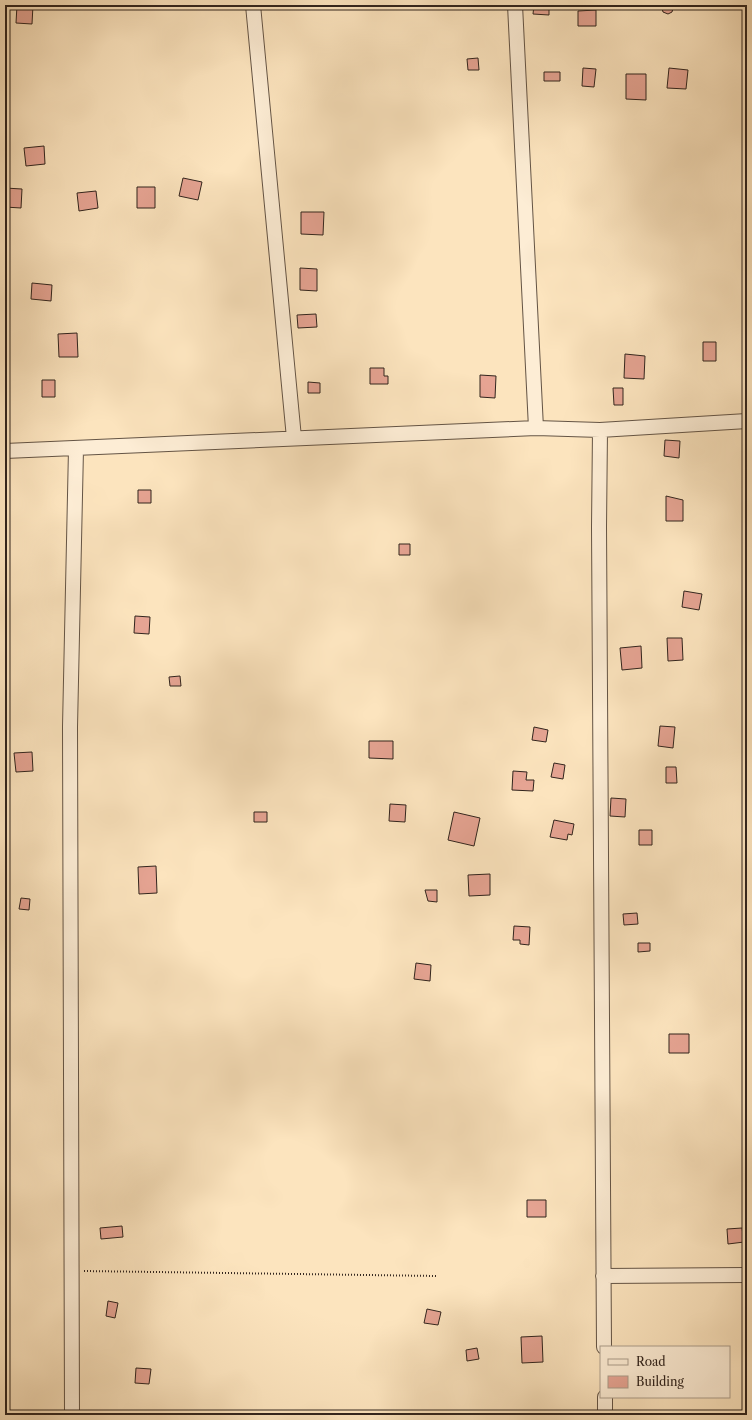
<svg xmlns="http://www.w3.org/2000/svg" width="752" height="1420" font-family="'Libre Caslon Text',serif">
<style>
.building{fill:#e6a493;stroke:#31241d}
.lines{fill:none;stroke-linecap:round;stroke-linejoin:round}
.minor-casing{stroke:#645445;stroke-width:16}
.path{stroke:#31241d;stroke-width:2;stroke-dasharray:1 2;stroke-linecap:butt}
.minor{stroke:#fdedd5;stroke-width:14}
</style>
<rect width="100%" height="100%" fill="#fce4be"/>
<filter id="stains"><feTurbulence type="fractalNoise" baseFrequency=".005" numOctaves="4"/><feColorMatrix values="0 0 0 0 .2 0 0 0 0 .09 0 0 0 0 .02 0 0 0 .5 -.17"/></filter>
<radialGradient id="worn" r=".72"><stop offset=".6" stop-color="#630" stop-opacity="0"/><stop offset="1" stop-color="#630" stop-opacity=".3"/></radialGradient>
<path class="building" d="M17,5H33L32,24L16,23Z
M534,5H549V15L533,14Z
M661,5H674L672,12L668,14L663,12Z
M596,10V26H578V11Z
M478,58L479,70H468L467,59Z
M583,68L596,69L594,87L582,86Z
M669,68L688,70L686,89L667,88Z
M544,72H560V81H544Z
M626,74H646V100L626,99Z
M44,146L45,164L26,166L24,148Z
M183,178L202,182L198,200L179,196Z
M137,187H155V208H137Z
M5,188L22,189L21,208L5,207Z
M96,191L98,208L79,211L77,193Z
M301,212H324L323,235L301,234Z
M300,268L317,269V291L300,290Z
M32,283L52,285L51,301L31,299Z
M316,314L317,327L298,328L297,315Z
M77,333L78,357H59L58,334Z
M703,342H716V361H703Z
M625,354L645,356L644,379L624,378Z
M370,368H384V376H388V384H370Z
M480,375L496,376L495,398L480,397Z
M42,380H55V397H42Z
M308,382L320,383V393H308Z
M613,388H623V405H614Z
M665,440L680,441L679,458L664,456Z
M138,490H151V503H138Z
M666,496L683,500V521H666Z
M399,544H410V555H399Z
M684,591L702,594L699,610L682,607Z
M135,616L150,617L149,634L134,633Z
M667,638H682L683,660L668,661Z
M641,646L642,668L622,670L620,648Z
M180,676L181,686H170L169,677Z
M660,726L675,727L673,748L658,746Z
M534,727L548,730L546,742L532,740Z
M369,741H393V759L369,758Z
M32,752L33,771L16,772L14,753Z
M554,763L565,765L563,779L551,777Z
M666,767H676L677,783H666Z
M513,771L527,772L526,780H534L533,791L512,790Z
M611,798L626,799L625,817L610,816Z
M390,804L406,805L405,822L389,821Z
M254,812H267V822H254Z
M454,812L480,818L474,846L448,840Z
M554,820L574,824L572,835L568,834L567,840L550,837Z
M639,830H652V845H639Z
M156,866L157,893L139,894L138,867Z
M490,874V895L469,896L468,875Z
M425,890H437V902L428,901Z
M21,898L30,899L29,910L19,909Z
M637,913L638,924L624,925L623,914Z
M514,926L530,927L529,945L520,944V940H513Z
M638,943H650V951L638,952Z
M416,963L431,965L430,981L414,979Z
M669,1034H689V1053H669Z
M527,1200H546V1217H527Z
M122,1226L123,1237L101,1239L100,1228Z
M742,1228L744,1242L728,1244L727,1229Z
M108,1301L118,1303L115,1318L106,1316Z
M427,1309L441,1312L438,1325L424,1323Z
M542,1336L543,1362L522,1363L521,1337Z
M477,1348L479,1359L467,1361L466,1350Z
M136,1368L151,1369L149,1384L135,1383Z"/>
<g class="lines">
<defs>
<path id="minor" d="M253,5L294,438
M515,5L536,428
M600,430L599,527L604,1347
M5,451L536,428L600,430L747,421
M603,1276L747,1275
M605,1397V1415
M72,1415L70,727L76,449"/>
</defs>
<use href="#minor" class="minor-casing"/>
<path class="path" d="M84,1271L437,1276"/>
<use href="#minor" class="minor"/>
</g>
<rect width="752" height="1420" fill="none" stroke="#fce4be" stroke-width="20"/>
<rect x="6" y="6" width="740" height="1408" fill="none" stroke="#31241d" stroke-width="2"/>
<rect x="10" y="10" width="732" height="1400" fill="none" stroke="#31241d"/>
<rect x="600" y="1346" width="130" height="52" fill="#fdedd5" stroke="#ab9d8b"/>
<rect x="608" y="1359" width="20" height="6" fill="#fdedd5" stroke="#ab9d8b"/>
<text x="636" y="1366" font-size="12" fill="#31241d">Road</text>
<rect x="608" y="1376" width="20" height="12" fill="#e6a493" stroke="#ab9d8b"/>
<text x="636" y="1386" font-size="12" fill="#31241d">Building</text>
<rect width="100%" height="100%" filter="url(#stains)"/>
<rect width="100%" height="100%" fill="url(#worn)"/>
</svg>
